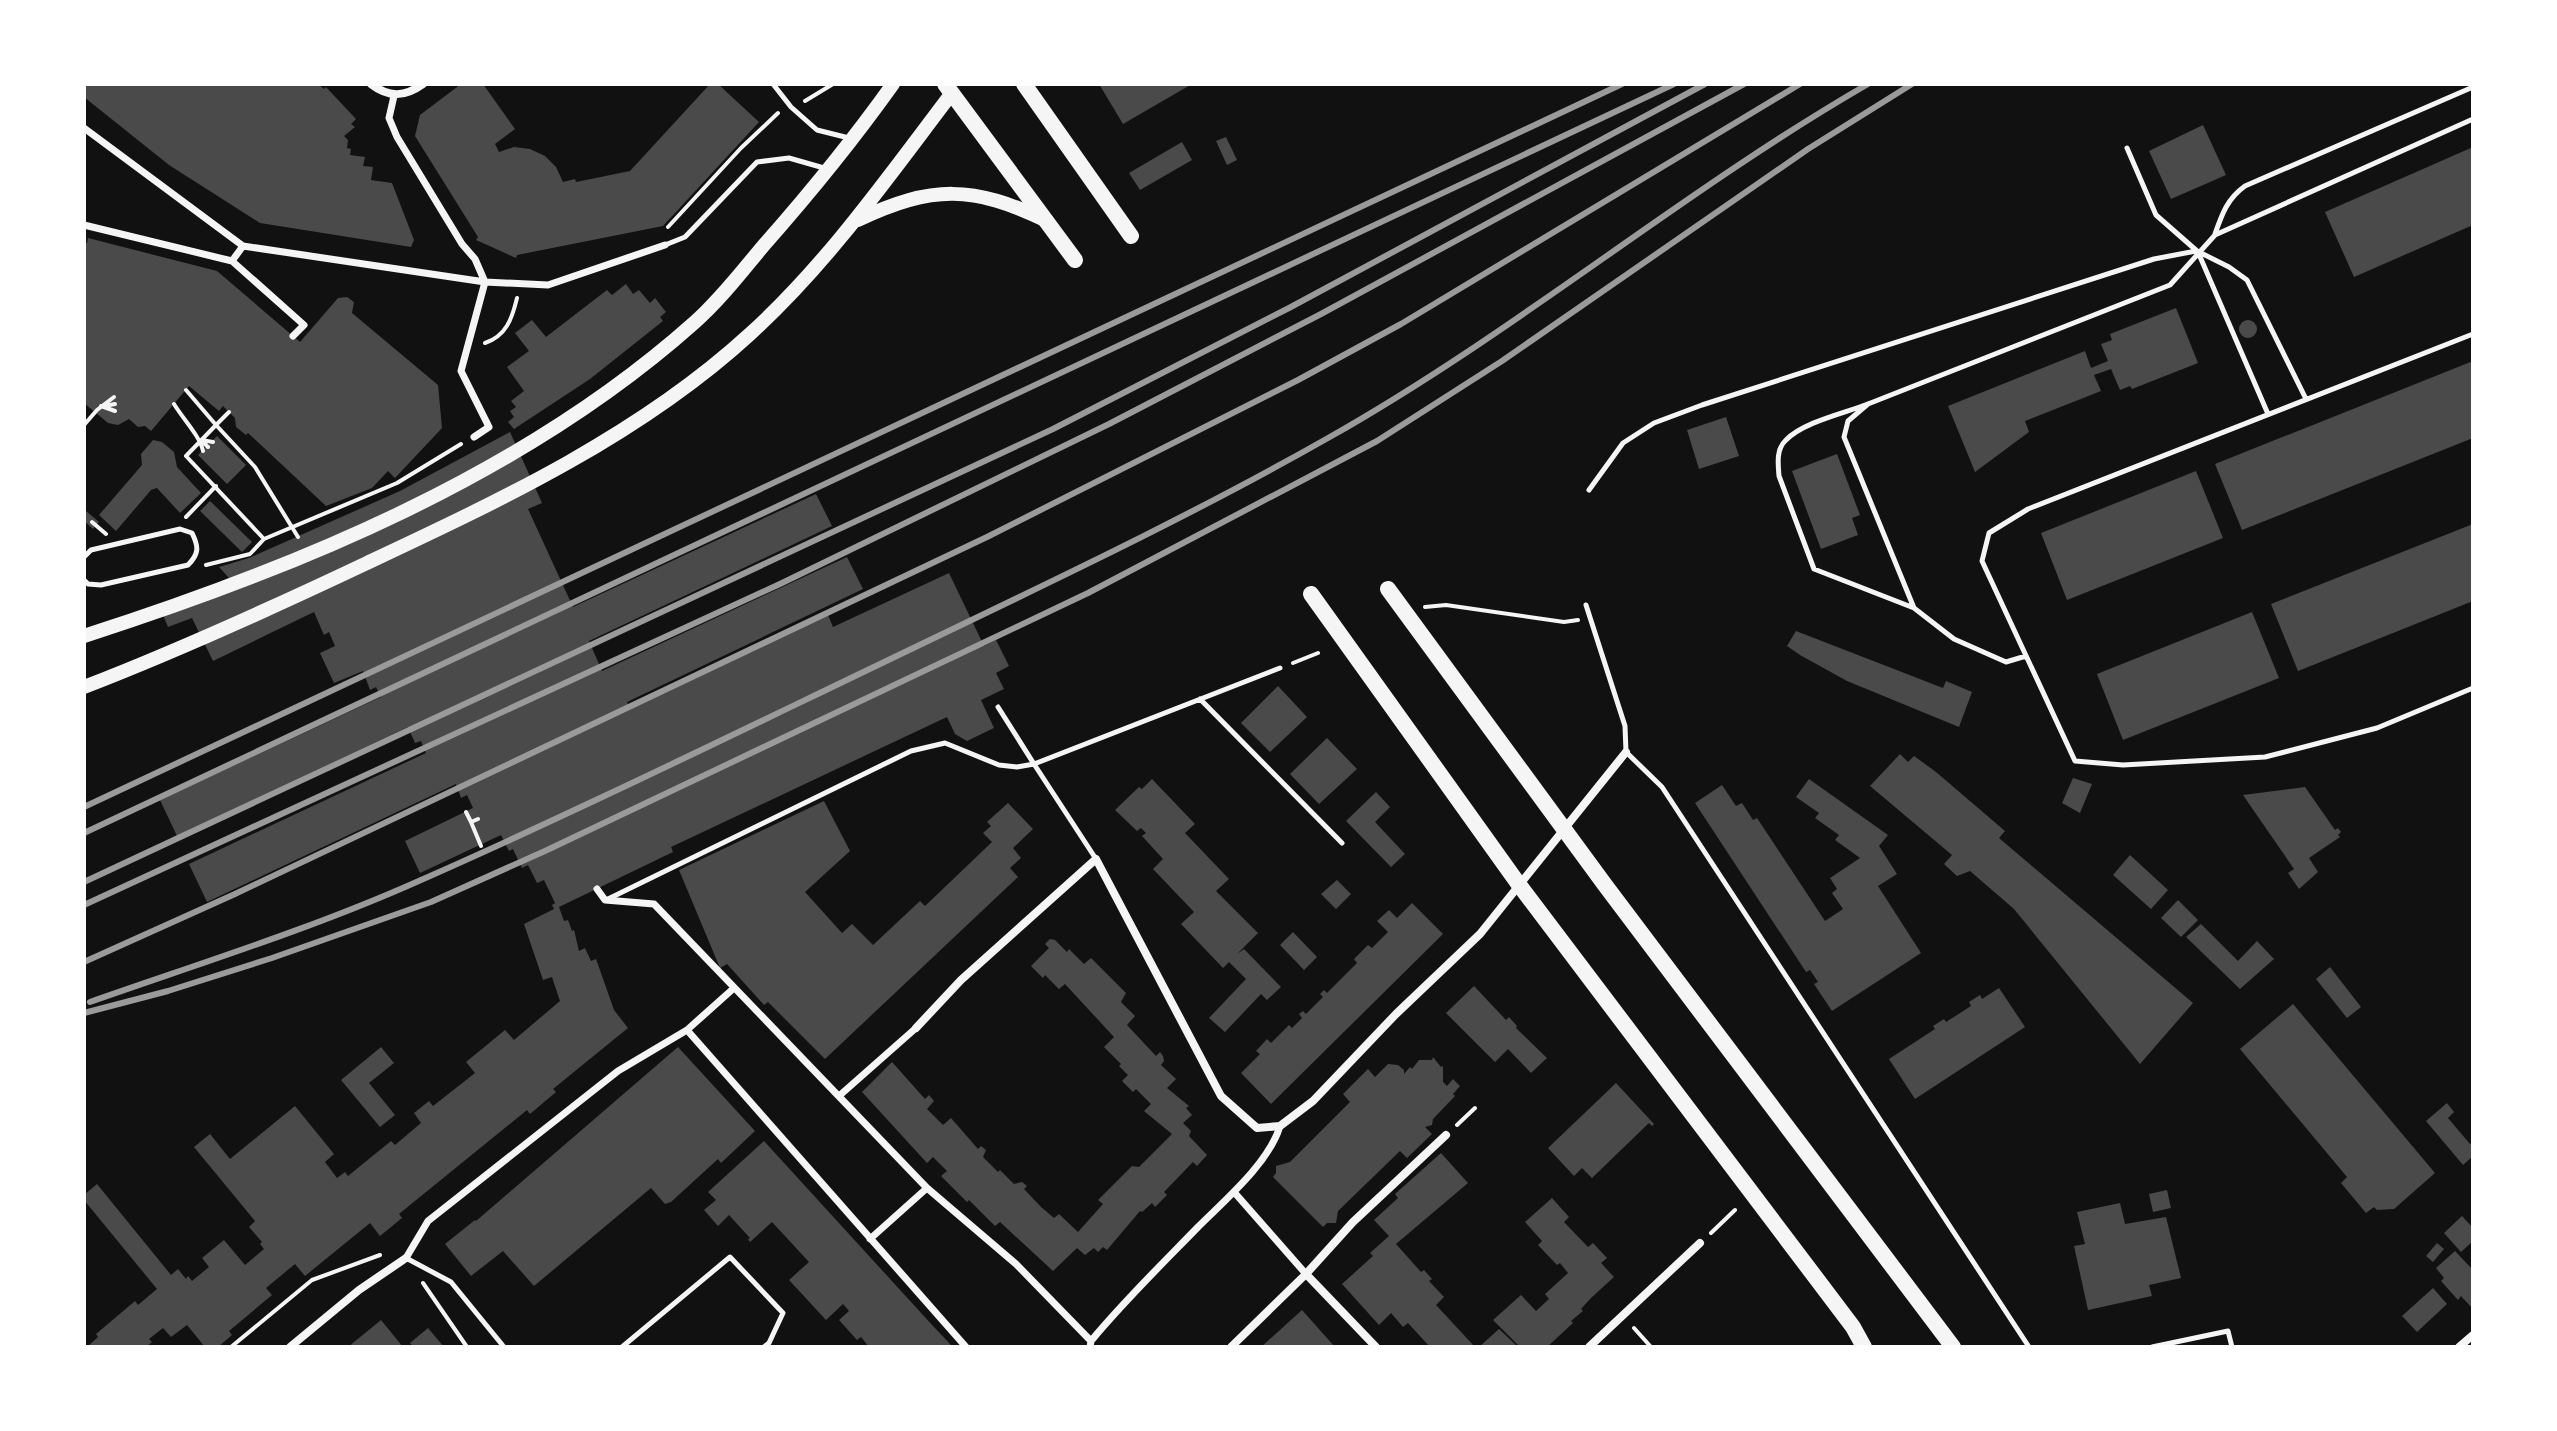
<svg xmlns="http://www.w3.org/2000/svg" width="2557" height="1431" font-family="'Titillium Web',sans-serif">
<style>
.building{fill:#4a4a4a}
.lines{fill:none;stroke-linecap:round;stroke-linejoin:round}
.path{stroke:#f5f5f5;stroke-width:4}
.service{stroke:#f5f5f5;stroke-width:5}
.pedestrian{stroke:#f5f5f5;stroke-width:7}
.minor{stroke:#f5f5f5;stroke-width:8}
.secondary{stroke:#f5f5f5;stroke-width:14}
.primary{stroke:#f5f5f5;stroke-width:16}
.rail{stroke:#9a9a9a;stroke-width:6}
</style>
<rect width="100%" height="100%" fill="#111"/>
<path class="building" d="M84,84H318L324,89L326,87L356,119L351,124L355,127L344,136L348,140L347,148L351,149L350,155L365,157L363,166L373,167L371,180L392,183L414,240L411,247L260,223L169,165L84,97Z
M461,84H483L515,129L495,144L499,152L514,147L530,149L545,156L556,167L563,182L575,179L576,182L630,171L710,84H718L759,122L663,226L517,255L516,258L476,240L478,237L415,136L420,115Z
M1099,84H1192L1123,124Z
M2203,125L2226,175L2171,199L2149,151Z
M1226,137L1237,160L1227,165L1216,141Z
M1182,142L1192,160L1140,190L1129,173Z
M2473,147V225L2354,277L2325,212Z
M88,238L217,271L300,342L338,298L347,297L354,302L352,313L438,385L442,428L395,478L388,471L372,488L326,506L248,433L246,435L236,427L235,418L223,406L219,411L189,386L151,431L145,426L138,427L129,419L118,425L108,423L84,403V242L87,243Z
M626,284L633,294L639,290L650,303L655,298L666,312L660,317L663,321L590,379L514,429L508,422L514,417L510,411L516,407L511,401L524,391L507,367L529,351L515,333L532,320L546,337L607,290L612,295Z
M2176,308L2198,363L2132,389L2130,386L2120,390L2111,369L2094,375L2101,391L2025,421L2029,432L1975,472L1948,406L2085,351L2091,368L2108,361L2101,344L2112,340L2110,334Z
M2239 329a9 9 0 1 1 18 0a9 9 0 1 1-18 0Z
M2473,361V438L2242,530L2215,464Z
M1726,417L1739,456L1699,469L1687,430Z
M510,432L542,503L528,509L573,607L816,494L832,526L589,641L602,671L847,557L863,589L627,702L630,709L828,615L833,627L949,573L984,646L996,640L1009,666L996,673L1004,689L981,700L994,728L967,741L955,734L947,717L671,847L673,852L559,907L564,921L568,920L572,931L574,930L579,951L585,948L591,961L596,959L614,1010L628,1028L553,1089L556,1092L530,1114L527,1110L399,1214L402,1218L380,1236L370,1223L305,1276L295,1264L266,1288L272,1295L229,1331L232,1335L218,1347H205L187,1325L171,1337L163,1328L149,1339L152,1342L146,1347H87L98,1337L96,1334L135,1301L138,1305L157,1289L84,1200V1195L97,1184L171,1275L178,1269L186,1279L188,1276L192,1281L209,1267L202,1258L224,1240L245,1265L264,1249L260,1244L262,1242L249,1227L255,1221L194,1147L210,1134L230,1159L295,1106L334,1154L325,1162L337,1178L345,1172L348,1176L391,1141L395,1145L421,1123L414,1113L429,1101L433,1106L475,1073L466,1062L505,1030L514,1040L560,1001L552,977L543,980L524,924L554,909L552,905L555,903L544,880L537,883L528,865L522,868L513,849L509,851L501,835L420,873L405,841L473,808L467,795L461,798L456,784L207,902L189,864L426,753L421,741L415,743L408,727L177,836L160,800L381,697L376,687L370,690L363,671L334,683L320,653L335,646L329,632L324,635L314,612L213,661L192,618L168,627L161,610L229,578L219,567L249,558L400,491Z
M217,436L246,465L227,484L198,455Z
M153,440L162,442L174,452L177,467L201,493L180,513L157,488L151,490L116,531L99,515L142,465L141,454Z
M1837,454L1860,515L1852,518L1858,535L1821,549L1792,471Z
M2196,471L2223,538L2067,600L2041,533Z
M210,501L252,542L242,552L200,511Z
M86,511L99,522L93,529L84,521Z
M2473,524V601L2298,671L2271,604Z
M2252,612L2279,678L2123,740L2097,674Z
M1796,631L1943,688L1946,681L1972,692L1959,727L1847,681L1800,655L1787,646Z
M1278,686L1307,717L1270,752L1241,723Z
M1327,738L1357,769L1319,804L1290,774Z
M1900,754L1908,762L1914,756L1936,772L2005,831L1999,838L2193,1003L2140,1064L2014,909L1970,871L1957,876L1944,864L1952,855L1870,786Z
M2073,778L2092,784L2080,813L2062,803Z
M1152,779L1195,824L1185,833L1229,879L1216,891L1258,933L1237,954L1244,949L1281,987L1267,1000L1261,994L1225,1032L1209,1018L1246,979L1229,962L1223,968L1181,924L1194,912L1153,869L1163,859L1142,836L1146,833L1141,828L1137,831L1115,810L1139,787L1142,789Z
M1809,779L1888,835L1879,846L1897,874L1878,886L1921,953L1832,1011L1814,984L1818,982L1810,970L1806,972L1695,803L1722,785L1736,806L1742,803L1753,820L1757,818L1825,921L1843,909L1832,893L1837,889L1830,878L1860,858L1835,840L1839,835L1815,818L1819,813L1796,797Z
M2305,787L2335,830L2338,828L2341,832L2338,835L2340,837L2309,858L2318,872L2299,889L2288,873L2294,869L2243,795Z
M1376,792L1390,807L1375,822L1405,854L1391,867L1346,821Z
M824,801L850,851L805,892L842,933L852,924L873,945L920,901L925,906L992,842L983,833L991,826L987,822L1008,803L1033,829L1013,848L1021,858L1010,868L1018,877L825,1059L768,1002L764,1005L727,964L720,968L679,870Z
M2130,855L2168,890L2151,909L2113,875Z
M1337,880L1351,894L1336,909L1321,894Z
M2178,900L2198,920L2181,937L2161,918Z
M1412,903L1443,934L1271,1104L1241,1073L1260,1054L1256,1051L1267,1039L1271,1043L1289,1025L1292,1028L1302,1018L1299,1014L1303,1011L1306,1014L1323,997L1320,994L1324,990L1327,993L1357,963L1354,959L1368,945L1372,948L1388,932L1377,921L1389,910L1397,918Z
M2201,924L2238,961L2257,941L2274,959L2240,989L2186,937Z
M1293,932L1317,957L1304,970L1280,945Z
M1050,939L1055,940L1067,952L1069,949L1084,964L1091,958L1126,993L1121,1002L1135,1016L1127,1025L1156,1056L1160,1052L1163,1056L1164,1061L1161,1065L1176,1079L1167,1088L1189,1106L1186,1108L1192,1115L1183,1123L1191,1131L1189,1136L1207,1155L1197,1166L1193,1162L1164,1192L1167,1195L1155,1207L1152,1203L1142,1212L1140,1211L1107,1250L1103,1247L1098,1252L1094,1248L1085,1255L1077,1248L1053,1271L1000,1222L995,1226L969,1200L967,1202L941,1176L947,1171L933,1157L927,1163L862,1092L892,1062L925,1099L929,1095L934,1101L927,1109L943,1125L951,1118L978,1149L981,1146L986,1150L983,1157L998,1172L1000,1170L1014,1184L1022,1182L1027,1186L1024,1189L1041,1207L1054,1218L1059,1214L1078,1232L1103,1204L1098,1200L1132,1166L1139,1167L1172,1134L1144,1111L1151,1104L1136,1089L1133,1092L1122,1081L1128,1075L1119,1066L1121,1064L1104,1047L1114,1037L1065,984L1059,989L1045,975L1043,978L1031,966L1049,948L1045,944Z
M2330,967L2361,1007L2347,1018L2316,979Z
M1474,986L1506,1020L1509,1017L1517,1026L1516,1028L1547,1058L1531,1073L1508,1049L1495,1062L1446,1013Z
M1999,988L2025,1027L1915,1099L1889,1059L1935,1029L1933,1026L1944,1019L1946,1022L1971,1006L1969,1002L1980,995L1982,999Z
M2293,1004L2435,1173L2394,1209L2377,1210L2374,1207L2366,1213L2341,1183L2347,1177L2240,1049Z
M381,1047L394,1063L369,1083L395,1115L380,1127L341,1080Z
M678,1047L755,1131L721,1163L718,1159L671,1202L665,1204L651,1188L534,1286L503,1251L471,1276L445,1244L475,1220L476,1221Z
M1433,1057L1441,1067L1443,1066V1082L1447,1086L1453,1079L1460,1086L1453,1094L1455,1096L1433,1119L1432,1125L1425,1127L1432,1134L1407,1158L1400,1151L1338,1211L1336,1223H1327L1323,1227L1273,1177L1276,1173V1166L1290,1162L1350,1102L1343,1094L1368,1069L1375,1077L1388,1064L1398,1065L1404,1070V1074L1410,1067L1412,1069L1419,1060H1432Z
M1616,1083L1654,1124L1652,1126L1649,1123L1592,1178L1582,1168L1574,1176L1548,1148Z
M2447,1103L2454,1112L2448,1118L2470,1144L2473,1142V1156L2463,1165L2426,1121Z
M764,1141L933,1326L953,1347H869L861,1337L857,1340L839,1320L849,1311L843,1304L826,1320L789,1280L809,1262L772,1222L750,1242L748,1239L750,1238L729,1215L718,1226L704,1210L716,1200L708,1192Z
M1441,1153L1468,1183L1396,1244L1421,1272L1424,1270L1432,1279L1429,1281L1444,1297L1436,1305L1475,1347H1430L1408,1323L1403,1327L1391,1313L1379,1325L1342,1284L1373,1256L1370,1253L1389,1236L1374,1220L1398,1198L1395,1194Z
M2167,1190L2171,1208L2153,1212L2149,1194Z
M1552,1198L1569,1217L1564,1222L1588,1247L1593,1243L1607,1258L1601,1263L1614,1277L1591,1298L1581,1309L1583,1311L1571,1321L1573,1323L1547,1347H1520L1493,1320L1521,1295L1536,1311L1549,1299L1545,1294L1568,1273L1560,1263L1557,1265L1538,1245L1542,1241L1525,1222Z
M2120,1203L2125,1224L2166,1217L2181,1278L2149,1285L2152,1296L2088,1310L2074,1246L2085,1244L2077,1212Z
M2462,1216L2473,1228V1241L2461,1252L2444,1233Z
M2437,1243L2444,1249L2433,1262L2426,1256Z
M2455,1251L2473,1270V1309L2461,1296L2458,1300L2441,1281L2444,1278L2436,1268Z
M2433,1288L2447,1304L2417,1332L2402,1316Z
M1302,1310L1335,1347H1261Z
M381,1320L403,1347H348Z
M428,1328L444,1347H413L410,1343Z
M1499,1329L1518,1347H1479Z"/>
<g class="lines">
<path class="path" d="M805,101L833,84
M668,227L741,148L778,113
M485,343C506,336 512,319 517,298
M186,390L216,425L186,456L264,539L397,483L461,444
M174,404C183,419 200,436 203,451
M101,406L115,411
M104,406L115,404
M229,412L216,425L255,467L298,537
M84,425L97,410L114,397
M208,447L201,440L213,442
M186,517L216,486
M92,522L106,534
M206,565L250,554L264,539
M1425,607L1446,605L1564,622L1578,620
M1293,663L1318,653
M466,812L471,822L478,819
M471,822L481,846
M1457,1125L1475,1108
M1711,1233L1735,1210
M423,1283L467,1347
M1634,1328L1651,1347
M231,1347L312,1280L380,1255"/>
<path class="service" d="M773,84L791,107L817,130L849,138
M2127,148L2156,215L2197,251L2229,267L2247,280L2306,399
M2215,234C2222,214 2227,199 2245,186L2473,87
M665,245L685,237L757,162L789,158L824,168
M2198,252L2268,414
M2473,334L2028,509L1989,533L1982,561L2075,761L2123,765L2265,757L2377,728L2473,688
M1868,404L1848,421L1844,437L1914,608L1814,569L1779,476C1778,464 1776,449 1786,440C1803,422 1845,413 1868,404L2170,285L2215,235L2473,119
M1589,490L1623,443L1654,423L1702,405L2154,259L2196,251
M84,557L91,550L180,529L192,533C199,547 199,554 188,565L101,585L88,584L84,580
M1586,605L1625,726L1626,752L1662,787L2029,1347
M1914,608L1954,639L2006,662L2026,656
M1200,699L1342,843
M998,707L1034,764L1280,668
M608,899L911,751L945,743L999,765L1017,767L1034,764L1096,859
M406,1258L451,1282L504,1347
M622,1347L730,1257L783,1313L769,1343L764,1347
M2152,1347L2228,1331L2232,1347"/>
<path class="pedestrian" d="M394,96L389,118L397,137L462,244L475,259L485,282
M84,128L243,246L485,282L548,285L665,245
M84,225L232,261
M243,246L232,261L304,325L293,336
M474,437L489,427L461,371L485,282
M597,889L605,900L654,904L927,1188L1016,1264L1091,1341
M734,988L687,1030L966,1347
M839,1096L916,1028
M1234,1192L1306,1274
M870,1239L927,1188
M406,1258L428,1221L618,1071L687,1030
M1090,1347L1091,1341C1124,1301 1162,1264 1198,1227C1225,1200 1269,1163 1280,1126"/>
<path class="minor" d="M371,84C389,98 405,97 423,84
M916,1028L961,980L1096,859L1221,1096L1257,1128L1280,1126L1313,1101L1396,1014L1480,934L1626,752
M1306,1274L1376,1347
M290,1347L359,1290L406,1258
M1231,1347L1306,1274L1353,1222L1446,1135
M1589,1347L1700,1243
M2459,1347L2473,1335"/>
<path class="secondary" d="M858,220C932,185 973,185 1047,221
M84,636C299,567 525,474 695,322C721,299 742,271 764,245C810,193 853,140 893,84
M84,687C180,650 274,607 367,563C501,500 640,435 750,334C828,263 888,177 952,93"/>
<path class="primary" d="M945,84L1075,260
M1024,84L1131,236
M1388,589L1605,885L1953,1347
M1311,594L1520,886L1853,1327L1864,1347"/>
<path class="rail" d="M84,807L1622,84
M84,833L1674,84
M84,882L1053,429L1289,308L1705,84
M84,905L782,583L1109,424L1321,314L1744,84
M84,962L235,894L987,537L1298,380L1401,324L1800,84
M90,1002C201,963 314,928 421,880C575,812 726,738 878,665C1029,592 1182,521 1328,438C1516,332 1681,192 1868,84
M84,1013L168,991L272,958L431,902L545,851L1088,593L1377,441L1502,361L1808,149L1912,84"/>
</g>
<rect width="2557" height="1431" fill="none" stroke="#ffffff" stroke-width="172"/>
</svg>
